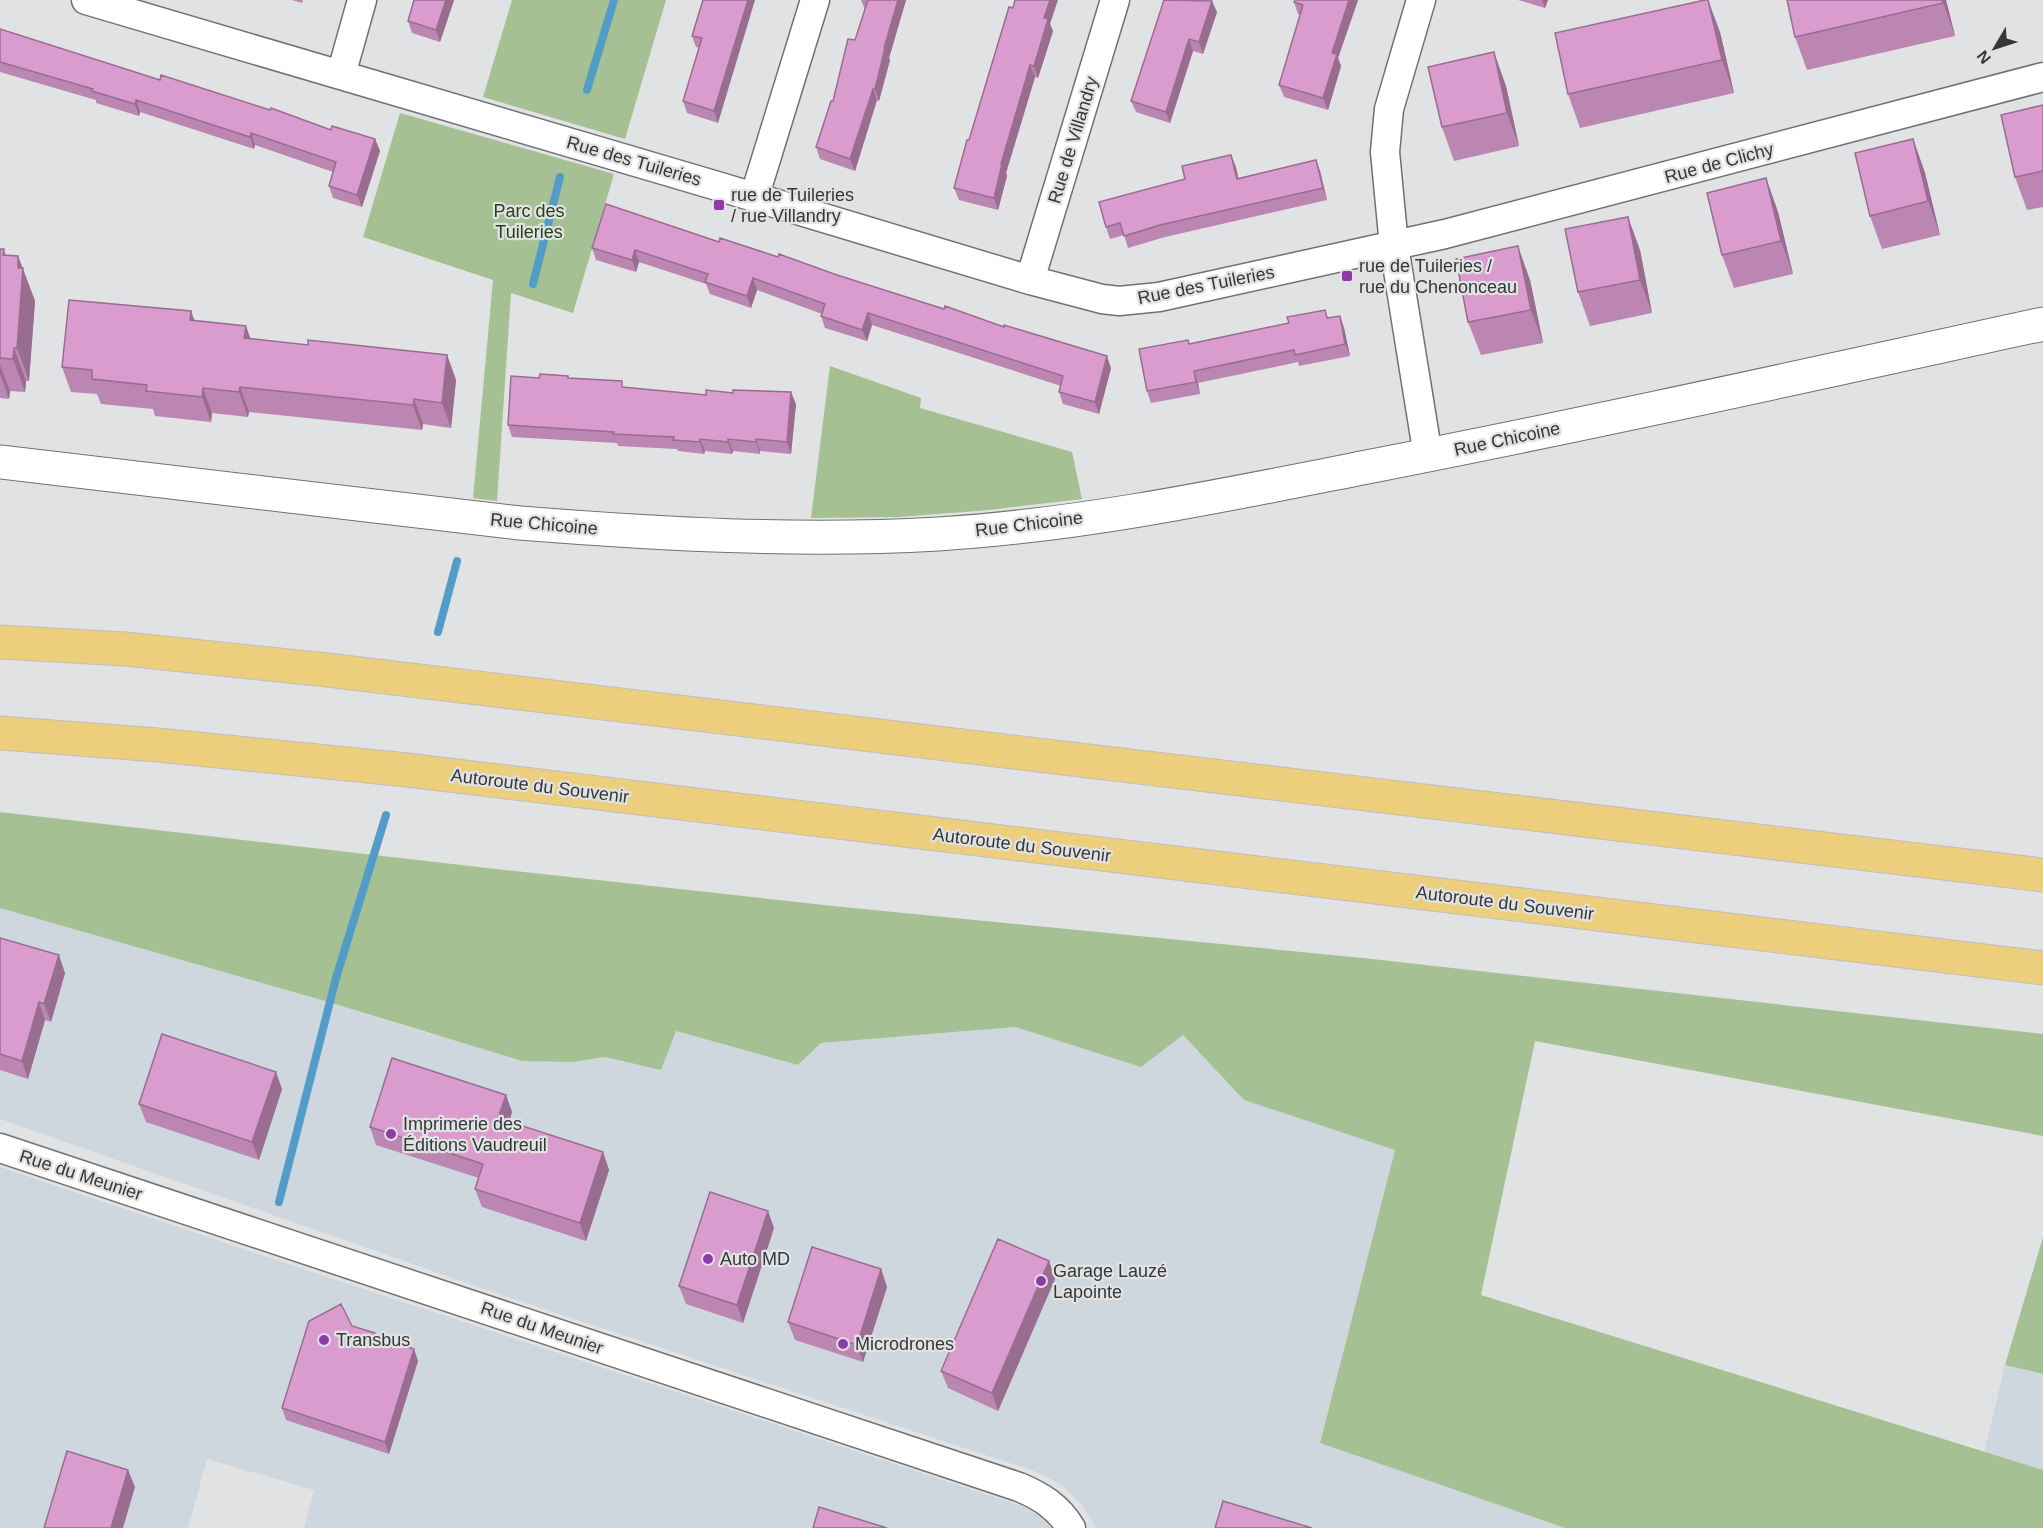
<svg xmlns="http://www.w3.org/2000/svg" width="2043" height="1528" font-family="Arial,sans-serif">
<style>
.built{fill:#cfd7de}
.green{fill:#a5c193}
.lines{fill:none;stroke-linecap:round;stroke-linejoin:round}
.stream{stroke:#529cc7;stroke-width:8}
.minor-casing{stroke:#707173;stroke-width:31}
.tertiary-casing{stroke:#707173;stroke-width:35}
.motorway-casing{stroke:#bfbfbf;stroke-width:35}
.minor{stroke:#fff;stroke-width:28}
.tertiary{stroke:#fff;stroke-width:33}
.motorway{stroke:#ecce7c;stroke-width:33}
.wall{fill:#bb86b1}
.shaded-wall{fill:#996d90}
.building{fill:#da9cce;stroke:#996d90;stroke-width:1.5}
.poi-dot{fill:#8e3aa9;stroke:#e0e2e3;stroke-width:2}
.labels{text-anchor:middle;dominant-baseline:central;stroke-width:4.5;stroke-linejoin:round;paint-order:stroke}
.street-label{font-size:18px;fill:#363737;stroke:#e0e2e3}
.poi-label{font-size:18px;fill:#363737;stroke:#e0e2e3;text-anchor:start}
.park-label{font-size:18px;fill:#294215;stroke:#e0e2e3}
</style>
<rect width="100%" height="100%" fill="#e0e2e3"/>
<path class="built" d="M0,908L325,1001L430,1034L572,1062L605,1057L661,1070L675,1031L798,1065L821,1043L1015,1027L1141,1066L1182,1034L1244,1100L1395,1149L1320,1443L1565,1528H1096L1080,1502L1060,1484L1037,1472L487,1290L0,1119Z
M0,1167L306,1270L1022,1506L1039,1516L1051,1528H304L314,1490L207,1459L188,1528H0Z
M2005,1365L2043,1374V1470L1984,1453Z"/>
<path class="green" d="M512,0H666L625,139L483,97Z
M400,113L614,174L573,313L511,293L497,501L473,498L493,280L363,237Z
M830,366L921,398L920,408L1072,452L1082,499L989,510L899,517L811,518Z
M0,812L496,869L843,907L1363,958L2043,1034V1136L1535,1041L1481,1295L2043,1470V1528H1565L1320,1443L1395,1150L1244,1100L1183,1035L1141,1067L1015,1027L821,1043L798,1065L676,1031L661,1070L605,1057L572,1062L522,1061L325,1001L0,908Z
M2043,1237V1374L2005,1365Z"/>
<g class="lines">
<path class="stream" d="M587,90L614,0
M533,284L560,177
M438,632L457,561
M279,1202L336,978L386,815"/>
<defs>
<path id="minor" d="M86,0L724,188L1030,280L1102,299L1119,301L1159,297L1445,234L2043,77
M1421,0L1389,109L1385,152L1394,246L1428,456
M341,75L362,0
M754,198L815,0
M1030,280L1115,0
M0,1148L1019,1487C1041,1496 1058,1507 1071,1528"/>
<path id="tertiary" d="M0,462L520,523C659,534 798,542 938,534C1083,525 1225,495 1367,467C1593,423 1818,373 2043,324"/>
<path id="motorway" d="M0,642L125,649L327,670L2043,875
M0,733L158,745L407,770L2043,968"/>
</defs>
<use href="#minor" class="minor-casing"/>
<use href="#tertiary" class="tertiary-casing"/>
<use href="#motorway" class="motorway-casing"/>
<use href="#minor" class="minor"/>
<use href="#tertiary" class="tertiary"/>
<use href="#motorway" class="motorway"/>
</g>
<path class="wall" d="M292,0H303L302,3Z
M454,0L440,42L412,33L408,21Z
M703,0L718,123L687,113L683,101L699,48L696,47L692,36Z
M861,0H906L889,58L890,60L879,101L877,100L855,171L820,159L816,147L855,40L865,10Z
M1164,0L1217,12L1203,54L1193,51L1170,123L1136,112L1131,101Z
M1295,0H1358L1338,58L1341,66L1328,110L1284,97L1279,85L1300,15L1298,14L1294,2Z
M1518,0H1548L1545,8Z
M1787,0H1946L1955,36L1807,70L1795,37Z
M1050,24L1053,31L1038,78L1035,77L1006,173L1007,176L998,210L959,200L954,188L969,140Z
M0,29L160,80L331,130L375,139L380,151L362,207L333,198L329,186L333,172L255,145L254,149L140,112L139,116L96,103V100L0,72Z
M1720,32L1734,93L1580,128L1568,94Z
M1506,86L1519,146L1454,161L1442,127Z
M2043,105V207L2027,210L2015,177Z
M1913,139L1925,173L1940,235L1882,249L1870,216Z
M1231,155L1238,178L1316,160L1320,171L1327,200L1165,237L1128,248L1124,235L1110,239L1106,227L1185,179Z
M1766,178L1778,212L1793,274L1734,288L1722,255Z
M719,242L834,274L1111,368L1099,414L1063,404L1059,392L1061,386L872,325L867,341L825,328L821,316L822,314L757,290L751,308L710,294L706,284L639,262L636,272L596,260L592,248Z
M0,249H4L6,255L18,256L35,301L29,381H26L25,392L10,391L9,399L0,398Z
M1640,250L1652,313L1590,326L1578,292Z
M1530,280L1543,343L1481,355L1468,322Z
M1325,310L1328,318L1340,316L1344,328L1350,356L1299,366L1298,362L1198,383L1200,394L1151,403L1147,391L1188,340L1189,344L1289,323Z
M195,321L246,326L250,339L308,345L447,355L456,380L451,428L423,424L422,430L249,412L248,417L212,413L211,422L155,416L153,409L101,404L97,394L71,392L62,367Z
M568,376L569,378L624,387L796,404L791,454L760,451V454L733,451L732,454L705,451L704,454L678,451L677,449L618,446L617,443L512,437L508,425L539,378Z
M0,938L65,973L51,1022L45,1020L28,1079L0,1070Z
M282,1089L259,1160L146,1122L139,1104Z
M506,1095L512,1112L509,1122L603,1152L609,1170L586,1241L482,1207L475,1189L479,1178L376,1145L370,1127Z
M774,1228L743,1323L686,1304L679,1286Z
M1049,1261L1055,1279L998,1411L948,1388L941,1371Z
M881,1269L887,1287L863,1362L795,1340L788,1322Z
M352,1326L376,1337L414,1349L418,1361L389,1454L286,1420L282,1408Z"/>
<path class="shaded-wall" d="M446,0H454L440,42L436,30Z
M748,0H755L718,123L714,111Z
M898,0H906L889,58L890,60L879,101L875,89L884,48Z
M1050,0H1058L1050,24L1053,31L1038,78L1034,66L1044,18Z
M1349,0H1358L1338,58L1341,66L1328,110L1323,98L1332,53Z
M1542,0H1548L1545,8Z
M1708,0L1720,32L1734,93L1722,60Z
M1942,0H1946L1955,36Z
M1212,1L1217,12L1203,54L1199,42Z
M1189,39L1193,51L1170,123L1166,112Z
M1494,52L1506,86L1519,146L1507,113Z
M1030,65L1035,77L1006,173L1007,176L998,210L994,198L1001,164Z
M873,89L877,100L855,171L850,159Z
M136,100L140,112L139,116L135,104Z
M251,133L255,145L254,149L250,137Z
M375,139L380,151L362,207L357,195Z
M1913,139L1925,173L1940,235L1928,201Z
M1231,155L1236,167L1241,190L1237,179Z
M1316,160L1320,171L1327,200L1323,188Z
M1766,178L1778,212L1793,274L1781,241Z
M1628,217L1640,250L1652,313L1640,280Z
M1518,246L1530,280L1543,343L1531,310Z
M635,250L639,262L636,272L632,260Z
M18,256L35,301L29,381L17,348Z
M753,278L757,290L751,308L747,296Z
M191,311L200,336L190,320Z
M868,313L872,325L867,341L862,330Z
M1340,316L1344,328L1350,356L1345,344Z
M246,326L255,351L244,338Z
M14,348L26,381L25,392L13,359Z
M447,355L456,380L451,428L442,403Z
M1107,356L1111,368L1099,414L1095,402Z
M0,365L10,391L9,399L0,374Z
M1194,371L1198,383L1200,394L1196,382Z
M240,387L249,412L248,417L239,392Z
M203,388L212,413L211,422L202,397Z
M791,392L796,404L791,454L787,442Z
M414,399L423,424L422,430L413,405Z
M700,439L705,451L704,454L700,442Z
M728,439L733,451L732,454L728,442Z
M756,439L760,451V454L756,442Z
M59,955L65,973L51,1022L44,1004Z
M39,1002L45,1020L28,1079L22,1061Z
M276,1072L282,1089L259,1160L252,1142Z
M506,1095L512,1112L505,1136L498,1118Z
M603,1152L609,1170L586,1241L580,1223Z
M768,1211L774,1228L743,1323L737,1305Z
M1049,1261L1055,1279L998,1411L992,1393Z
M881,1269L887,1287L863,1362L857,1345Z
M414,1349L418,1361L389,1454L385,1442Z
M128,1470L135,1487L123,1528H111Z"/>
<path class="building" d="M414,0H446L436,30L408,21Z
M703,0H748L714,111L683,101L702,38L692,36Z
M868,0H898L884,48H885L875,89H873L850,159L816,147L831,101H833L848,39L855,40Z
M1015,0H1050L1044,18L1048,19L1034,66L1030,65L1001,164H1002L994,198L954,188L967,140H969L1009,7L1013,8Z
M1164,0L1212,1L1199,42L1189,39L1166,112L1131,101Z
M1295,0H1349L1332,53L1337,54L1323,98L1279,85L1303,5L1294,2Z
M1705,0H1708L1722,60L1568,94L1555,33Z
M1787,0H1942L1943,3L1795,37Z
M0,29L160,80L161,75L270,110L271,108L331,130L332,126L375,139L357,195L329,186L336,162L251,133L250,137L136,100L135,104L92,91L93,89L0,62Z
M1494,52L1507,113L1442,127L1428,67Z
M2043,105V171L2015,177L2001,115Z
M1913,139L1928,201L1870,216L1855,153Z
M1231,155L1237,179L1316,160L1323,188L1160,225L1124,236L1120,223L1106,227L1099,202L1185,179L1182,166Z
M1766,178L1781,241L1722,255L1707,193Z
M606,204L719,242L720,238L778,257L779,254L834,274L944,309L945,306L1004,327V325L1107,356L1095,402L1059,392L1063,376L868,313L862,330L821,316L825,304L753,278L747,296L705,282L708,274L635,250L632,260L592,248Z
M1628,217L1640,280L1578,292L1565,229Z
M1518,246L1531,310L1468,322L1456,259Z
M0,249H4L3,255L18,256V268H23L17,348H14L13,359L0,358Z
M69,300L191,311L190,320L246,326L244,338L308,345V340L447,355L442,403L414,399L413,405L240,387L239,392L203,388L202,397L146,391L147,385L92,379V370L62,367Z
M1325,310L1327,318L1340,316L1345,344L1295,355L1294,350L1194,371L1196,382L1147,391L1139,349L1188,340L1189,344L1289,323L1287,317Z
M540,374L568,376V378L622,381V387L706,395V390L733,393V390L791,392L787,442L756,439V442L728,439V442L700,439V442L673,440L674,437L613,434L614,432L508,425L511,376L539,378Z
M0,938L59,955L44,1004L39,1002L22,1061L0,1054Z
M162,1034L276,1072L252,1142L139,1104Z
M392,1058L506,1095L498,1118L603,1152L580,1223L475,1189L483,1164L370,1127Z
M710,1192L768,1211L737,1305L679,1286Z
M998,1239L1049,1261L992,1393L941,1371Z
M812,1247L881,1269L857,1345L788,1322Z
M341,1304L352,1326L375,1333L374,1336L414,1349L385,1442L282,1408L309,1321Z
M67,1451L128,1470L111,1528H44Z
M1223,1501L1312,1528H1215Z
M819,1507L887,1528H813Z"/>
<g class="poi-dot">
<rect x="713" y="199" width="12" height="12" rx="3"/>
<rect x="1341" y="270" width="12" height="12" rx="3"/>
<circle cx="391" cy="1134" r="6"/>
<circle cx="708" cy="1259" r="6"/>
<circle cx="1041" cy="1281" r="6"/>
<circle cx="324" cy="1340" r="6"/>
<circle cx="843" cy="1344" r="6"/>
</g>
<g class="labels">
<g class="street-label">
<text transform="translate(1073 140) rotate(-73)">Rue de Villandry</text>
<text transform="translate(634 161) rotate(16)">Rue des Tuileries</text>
<text transform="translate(1719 163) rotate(-15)">Rue de Clichy</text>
<text transform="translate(1206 285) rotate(-11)">Rue des Tuileries</text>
<text transform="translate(1507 439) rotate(-12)">Rue Chicoine</text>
<text transform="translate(544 524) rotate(5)">Rue Chicoine</text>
<text transform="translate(1029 524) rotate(-7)">Rue Chicoine</text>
<text transform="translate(540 786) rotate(7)">Autoroute du Souvenir</text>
<text transform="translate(1022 845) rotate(7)">Autoroute du Souvenir</text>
<text transform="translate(1505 903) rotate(7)">Autoroute du Souvenir</text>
<text transform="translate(81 1175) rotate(18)">Rue du Meunier</text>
<text transform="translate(542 1328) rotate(19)">Rue du Meunier</text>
</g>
<g class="poi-label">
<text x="731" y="195">rue de Tuileries<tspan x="731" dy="21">/ rue Villandry</tspan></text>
<text x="1359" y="266">rue de Tuileries /<tspan x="1359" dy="21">rue du Chenonceau</tspan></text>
<text x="403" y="1124">Imprimerie des<tspan x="403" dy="21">Éditions Vaudreuil</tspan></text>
<text x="720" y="1259">Auto MD</text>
<text x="1053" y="1271">Garage Lauzé<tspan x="1053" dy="21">Lapointe</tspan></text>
<text x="336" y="1340">Transbus</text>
<text x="855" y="1344">Microdrones</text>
</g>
<g class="park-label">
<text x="529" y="211">Parc des<tspan x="529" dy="21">Tuileries</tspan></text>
</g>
</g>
<g transform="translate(1995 48) rotate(231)" stroke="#e0e2e3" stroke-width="4.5" paint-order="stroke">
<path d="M0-4.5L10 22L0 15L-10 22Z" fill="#363737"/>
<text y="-9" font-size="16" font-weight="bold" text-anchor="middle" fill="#363737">N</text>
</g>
</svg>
